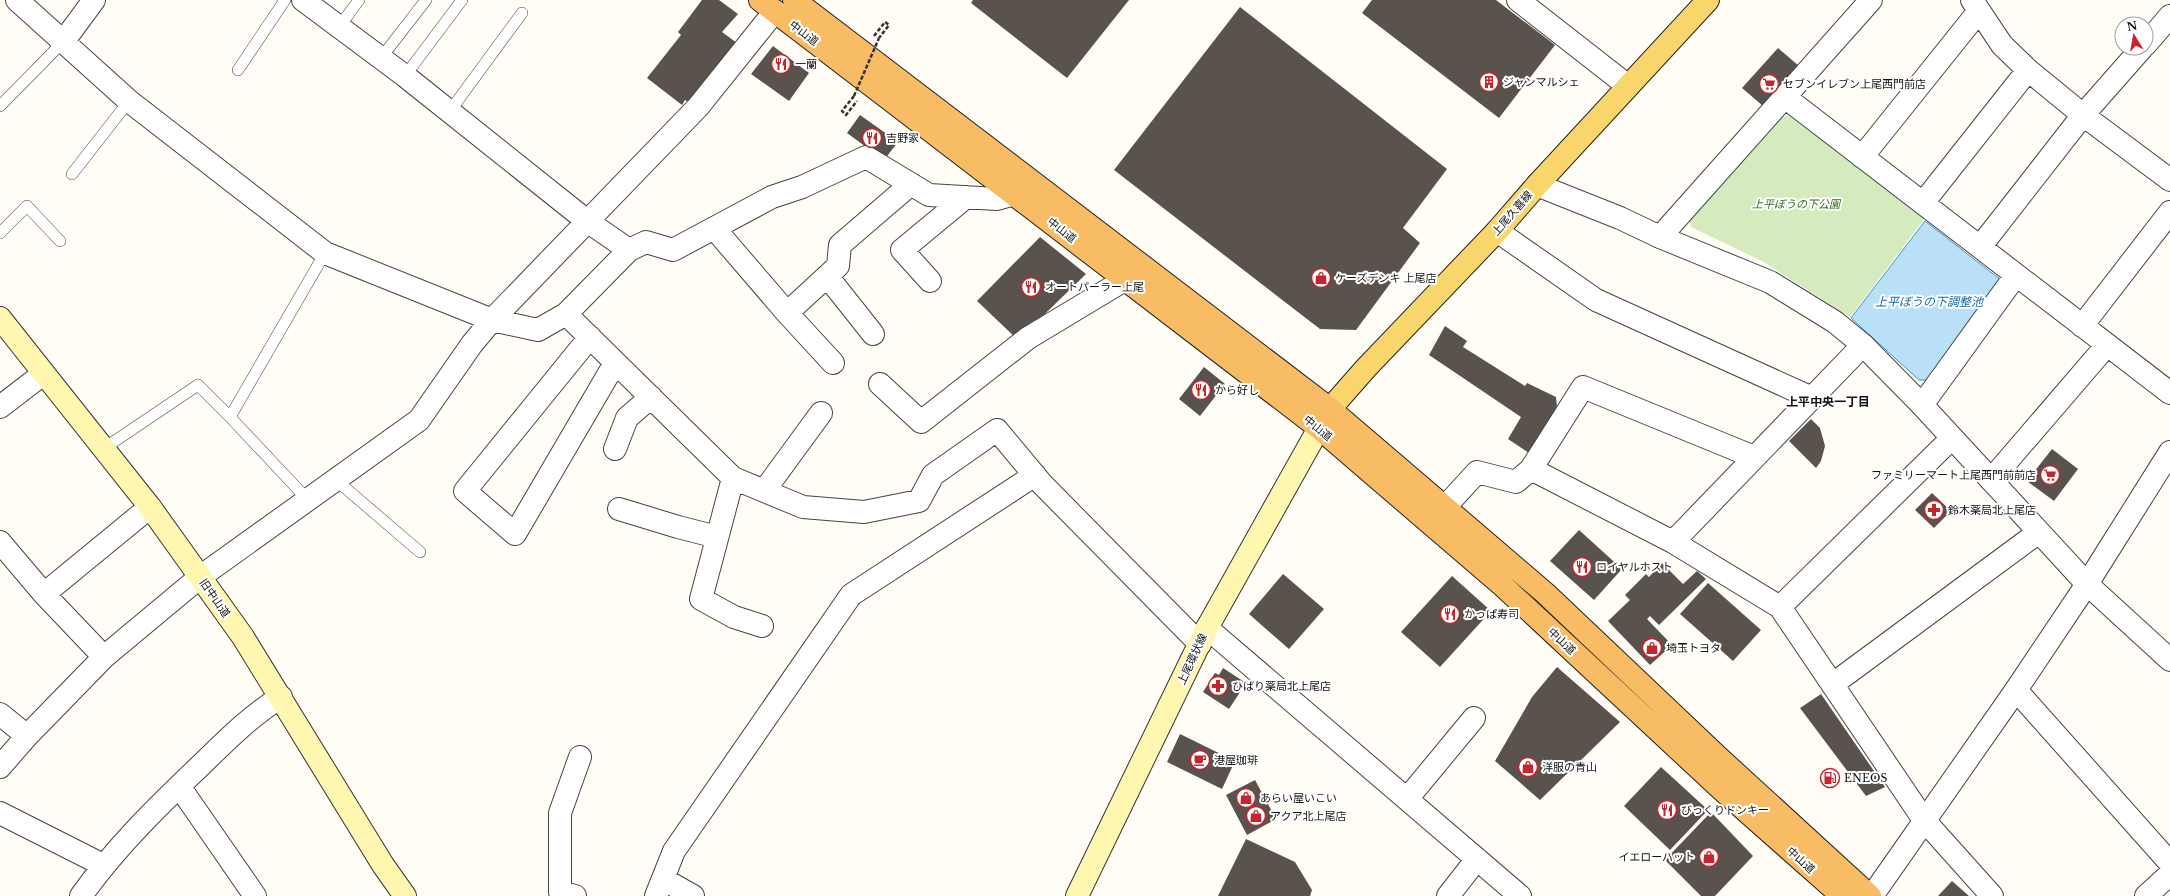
<svg xmlns="http://www.w3.org/2000/svg" width="2170" height="896" font-family="'Libre Baskerville','Noto Sans JP',serif">
<style>
.green{fill:#d5ebbd}
.water{fill:#b9e0f7;stroke:#3f96cf}
.building{fill:#5a524d}
.lines{fill:none;stroke-linecap:round;stroke-linejoin:round}
.service-casing{stroke:#444;stroke-width:12}
.minor-casing{stroke:#444;stroke-width:24}
.tertiary-casing{stroke:#444;stroke-width:24}
.secondary-casing{stroke:#333;stroke-width:24}
.primary-casing{stroke:#222;stroke-width:24}
.trunk-casing{stroke:#222;stroke-width:24}
.path{stroke:#333;stroke-width:2.5;stroke-dasharray:4 2;stroke-linecap:butt}
.service{stroke:#fff;stroke-width:11}
.minor{stroke:#fff;stroke-width:22}
.tertiary{stroke:#fff;stroke-width:22}
.secondary{stroke:#fff6b0;stroke-width:22}
.primary{stroke:#f9d66b;stroke-width:22}
.trunk{stroke:#f7bc64;stroke-width:22}
.path-bridge{stroke:#333;stroke-width:2.5;stroke-dasharray:4 2;stroke-linecap:butt}
.labels{text-anchor:middle;dominant-baseline:central;stroke-width:4;stroke-linejoin:round;paint-order:stroke}
.street-label{font-size:11px;fill:#111;stroke:#fff}
.poi-label{font-size:11px;fill:#111;stroke:#fff;text-anchor:start}
.park-label{font-size:11px;font-style:italic;fill:#2f6b1f;stroke:#fff}
.water-label{font-size:12px;font-style:italic;fill:#1768a6;stroke:#fff}
.neighbourhood-label{font-size:12px;font-weight:bold;fill:#111;stroke:#fff}
</style>
<rect width="100%" height="100%" fill="#fffdf5"/>
<path class="green" d="M1790,116L1925,218L1850,317L1762,261L1691,227L1689,219L1781,117Z"/>
<path class="water" d="M1925,221L2006,284L1933,380H1919L1851,318Z"/>
<path class="building" d="M702,0H719L738,14L722,32L741,46L691,103L685,100L682,105L647,78L681,35L678,32Z
M973,0H1129L1067,78L971,3Z
M1372,0H1496L1555,45L1499,118L1362,13Z
M1240,7L1447,169L1403,228L1420,243L1356,330L1320,329L1114,170Z
M773,46L809,73L789,101L751,74Z
M1778,48L1799,66L1763,106L1742,88Z
M860,115L898,142L884,160L847,133Z
M1040,237L1086,274L1018,340L977,301Z
M1445,326L1467,341L1463,347L1525,386L1527,383L1556,397L1557,407L1529,453L1508,439L1521,417L1429,355Z
M1204,367L1225,384L1200,416L1179,399Z
M1811,419L1820,428L1825,446L1821,461L1816,468L1789,441Z
M2052,449L2078,469L2054,501L2027,481Z
M1932,493L1951,511L1934,528L1915,510Z
M1579,530L1622,569L1594,600L1550,561Z
M1662,563L1683,584L1697,571L1706,579L1659,625L1650,616L1647,619L1672,645L1650,665L1608,621L1630,600L1625,595L1646,574L1649,577Z
M1283,574L1324,609L1289,649L1249,614Z
M1452,576L1491,611L1440,667L1401,632Z
M1708,583L1761,630L1733,661L1680,614Z
M1557,667L1620,722L1540,800L1495,761L1532,697Z
M1223,668L1246,683L1229,709L1203,692L1215,673L1219,675Z
M1821,694L1885,787L1866,796L1800,708Z
M1180,734L1235,761L1222,789L1167,762Z
M1661,767L1708,810L1670,850L1624,806Z
M1255,780L1276,819L1247,835L1226,795Z
M1711,812L1753,856L1715,896H1701L1665,860Z
M1246,839L1295,862L1312,890L1310,896H1218Z
M1952,881L1969,896H1938Z"/>
<g class="lines">
<defs>
<path id="service" d="M339,27L359,0
M381,58L426,0
M238,70L285,0
M405,76L462,0
M0,106L63,42
M450,111L522,13
M72,174L129,101
M0,233L27,206L60,241
M230,417L325,253
M103,449L198,385L230,417L308,500
M336,480L420,552"/>
<path id="minor" d="M17,0L129,101L325,253L492,320L538,330L566,314L629,250
M303,0L405,76L587,221L629,250L646,242L673,250L772,197L802,187L866,157L929,195L997,199L1015,194
M1518,0L1628,86
M1972,0L2002,45L2028,70L2083,115L2170,180
M63,42L94,0
M2146,44L2170,16
M1786,98L2170,393
M1862,157L1979,11
M1923,203L2028,70
M714,228L787,313L838,266L840,245L911,184
M1497,231L1596,300L1812,398
M1660,237L1871,0
M1980,247L2083,115L2142,48
M827,276L873,334
M930,281L902,250L966,197
M787,313L833,363
M566,314L733,478L803,507L864,512L919,501L933,475L997,430L1042,484L1200,644
M2082,326L2170,212
M590,337L465,491L515,534L615,363
M880,384L921,422L1028,338L1126,279
M1922,405L2016,275
M0,407L43,374
M615,449L627,418L651,397
M1531,469L1673,542L1780,607L1924,820L1992,896
M733,478L701,599L734,617L762,626
M1991,480L2107,345
M764,491L821,413
M1445,507L1477,472L1516,482L1531,469L1583,387L1754,457
M619,509L678,527L717,537
M0,542L44,594L104,657
M1673,542L1863,345
M44,594L150,507
M1780,607L1952,438
M1207,628L1520,896
M1833,684L2039,532
M2016,690L2170,863
M0,714L27,736
M0,767L27,736L104,657L200,577L419,420L472,344L492,320L698,107L775,11
M179,786L255,896
M1407,799L1474,718
M0,813L103,865
M663,879L693,896
M81,896C115,848 158,806 200,766C226,741 250,716 281,697
M575,896L560,892V813L580,757
M656,896L674,851L851,595L1035,475
M1448,896L1477,859
M2146,896L2170,874"/>
<path id="tertiary" d="M1537,185L1620,218L1660,237L1770,282L1835,322L1863,345L1922,405L2087,584L2170,660
M1872,896L2016,690L2087,584L2170,452"/>
<path id="secondary" d="M0,318L150,507L243,637L383,865L405,896
M1077,896L1207,628L1319,428"/>
<path id="primary" d="M1321,426L1330,409L1366,368L1497,231L1537,185L1708,0"/>
<path id="trunk" d="M760,0L1319,428L1503,586L1721,789L1842,896
M794,0L1330,409L1545,593L1718,757L1870,896"/>
</defs>
<use href="#service" class="service-casing"/>
<use href="#minor" class="minor-casing"/>
<use href="#tertiary" class="tertiary-casing"/>
<use href="#secondary" class="secondary-casing"/>
<use href="#primary" class="primary-casing"/>
<use href="#trunk" class="trunk-casing"/>
<path class="path" d="M874,36L885,22L889,25L879,38
M854,96L842,111L846,115L857,101"/>
<use href="#service" class="service"/>
<use href="#minor" class="minor"/>
<use href="#tertiary" class="tertiary"/>
<use href="#secondary" class="secondary"/>
<use href="#primary" class="primary"/>
<use href="#trunk" class="trunk"/>
<path class="path-bridge" d="M854,96L879,38"/>
</g>
<defs>
<symbol id="restaurant-ring" viewBox="-11 -11 22 22"><circle r="9.5" fill="#fff" stroke="#c4262e" stroke-width="1.5"/><path d="M-5-6h1v4h1v-4h1v4h1v-4h1v5L-1.5 .5V6h-2V.5L-5-1ZM5-6V6H3V1.5H1.5Q1.5-4 5-6Z" fill="#c4262e"/></symbol>
<symbol id="building-ring" viewBox="-11 -11 22 22"><circle r="9.5" fill="#fff" stroke="#c4262e" stroke-width="1.5"/><path d="M-4-6H4V6H1V3H-1V6H-4ZM-2.5-4.3h1.7v1.8h-1.7ZM.8-4.3h1.7v1.8H.8ZM-2.5-1h1.7V.8h-1.7ZM.8-1h1.7V.8H.8Z" fill="#c4262e"/></symbol>
<symbol id="supermarket-ring" viewBox="-11 -11 22 22"><circle r="9.5" fill="#fff" stroke="#c4262e" stroke-width="1.5"/><path d="M-6-5.5h2.5l.6 2H6L4.5 2H-2.5L-4.4-4H-6ZM-1.5 3.2a1.3 1.3 0 1 0 .1 0ZM3 3.2a1.3 1.3 0 1 0 .1 0Z" fill="#c4262e"/></symbol>
<symbol id="shop-ring" viewBox="-11 -11 22 22"><circle r="9.5" fill="#fff" stroke="#c4262e" stroke-width="1.5"/><path d="M-5-2.5h2.3a2.7 3.5 0 0 1 5.4 0H5L5.5 6h-11ZM-1.5-2.5h3a1.5 2.3 0 0 0-3 0Z" fill="#c4262e"/></symbol>
<symbol id="pharmacy-ring" viewBox="-11 -11 22 22"><circle r="9.5" fill="#fff" stroke="#c4262e" stroke-width="1.5"/><path d="M-2-6h4v4h4v4h-4v4h-4v-4h-4v-4h4Z" fill="#c4262e"/></symbol>
<symbol id="cafe-ring" viewBox="-11 -11 22 22"><circle r="9.5" fill="#fff" stroke="#c4262e" stroke-width="1.5"/><path d="M-5.5-4.5H6V0H3Q3 3.5 0 3.5H-2.5Q-5.5 3.5-5.5 0ZM3-3.2v2h1.7v-2ZM-6 4.5H4V6H-6Z" fill="#c4262e"/></symbol>
<symbol id="fuel-ring" viewBox="-11 -11 22 22"><circle r="9.5" fill="#fff" stroke="#c4262e" stroke-width="1.5"/><path d="M-5.5-6h7V0h2V4h1.3V-2.5L3-4.5l.8-.8L6-3V5H2.5V1h-1V6h-7ZM-4.2-4.7v3.2H.2V-4.7Z" fill="#c4262e"/></symbol>
</defs>
<g fill-rule="evenodd">
<use href="#restaurant-ring" x="770" y="53" width="22" height="22"/>
<use href="#building-ring" x="1478" y="71" width="22" height="22"/>
<use href="#supermarket-ring" x="1758" y="73" width="22" height="22"/>
<use href="#restaurant-ring" x="861" y="127" width="22" height="22"/>
<use href="#shop-ring" x="1310" y="267" width="22" height="22"/>
<use href="#restaurant-ring" x="1020" y="276" width="22" height="22"/>
<use href="#restaurant-ring" x="1190" y="379" width="22" height="22"/>
<use href="#supermarket-ring" x="2039" y="464" width="22" height="22"/>
<use href="#pharmacy-ring" x="1923" y="499" width="22" height="22"/>
<use href="#restaurant-ring" x="1571" y="556" width="22" height="22"/>
<use href="#restaurant-ring" x="1439" y="603" width="22" height="22"/>
<use href="#shop-ring" x="1641" y="637" width="22" height="22"/>
<use href="#pharmacy-ring" x="1207" y="675" width="22" height="22"/>
<use href="#cafe-ring" x="1189" y="749" width="22" height="22"/>
<use href="#shop-ring" x="1517" y="756" width="22" height="22"/>
<use href="#fuel-ring" x="1819" y="767" width="22" height="22"/>
<use href="#shop-ring" x="1235" y="787" width="22" height="22"/>
<use href="#restaurant-ring" x="1656" y="799" width="22" height="22"/>
<use href="#shop-ring" x="1245" y="805" width="22" height="22"/>
<use href="#shop-ring" x="1698" y="846" width="22" height="22"/>
</g>
<g class="labels">
<g class="street-label">
<text transform="translate(804 33) rotate(37)">中山道</text>
<text transform="translate(1512 213) rotate(-49)">上尾久喜線</text>
<text transform="translate(1062 230) rotate(38)">中山道</text>
<text transform="translate(1318 428) rotate(39)">中山道</text>
<text transform="translate(215 598) rotate(55)">旧中山道</text>
<text transform="translate(1562 641) rotate(43)">中山道</text>
<text transform="translate(1192 659) rotate(-65)">上尾環状線</text>
<text transform="translate(1801 860) rotate(42)">中山道</text>
</g>
<g class="poi-label">
<text x="795" y="64">一蘭</text>
<text x="1503" y="82">ジャンマルシェ</text>
<text x="1783" y="84">セブンイレブン上尾西門前店</text>
<text x="886" y="138">吉野家</text>
<text x="1335" y="278">ケーズデンキ 上尾店</text>
<text x="1045" y="287">オートパーラー上尾</text>
<text x="1215" y="390">から好し</text>
<text x="2036" y="475" text-anchor="end">ファミリーマート上尾西門前前店</text>
<text x="1948" y="510">鈴木薬局北上尾店</text>
<text x="1596" y="567">ロイヤルホスト</text>
<text x="1464" y="614">かっぱ寿司</text>
<text x="1666" y="648">埼玉トヨタ</text>
<text x="1232" y="686">ひばり薬局北上尾店</text>
<text x="1214" y="760">港屋珈琲</text>
<text x="1542" y="767">洋服の青山</text>
<text x="1844" y="778">ENEOS</text>
<text x="1260" y="798">あらい屋いこい</text>
<text x="1681" y="810">びっくりドンキー</text>
<text x="1270" y="816">アクア北上尾店</text>
<text x="1695" y="857" text-anchor="end">イエローハット</text>
</g>
<g class="park-label">
<text x="1796" y="204">上平ぼうの下公園</text>
</g>
<g class="water-label">
<text x="1929" y="301">上平ぼうの下調整池</text>
</g>
<g class="neighbourhood-label">
<text x="1828" y="401">上平中央一丁目</text>
</g>
</g>
<g transform="translate(2134 36) rotate(349)"><circle r="19" fill="#ffffff" stroke="#a0a0a0"/>
<path d="M0-3L7 15L0 10L-7 15Z" fill="#c4262e"/>
<text y="-6" font-size="11" font-weight="bold" text-anchor="middle" fill="#111111">N</text>
</g>
</svg>
